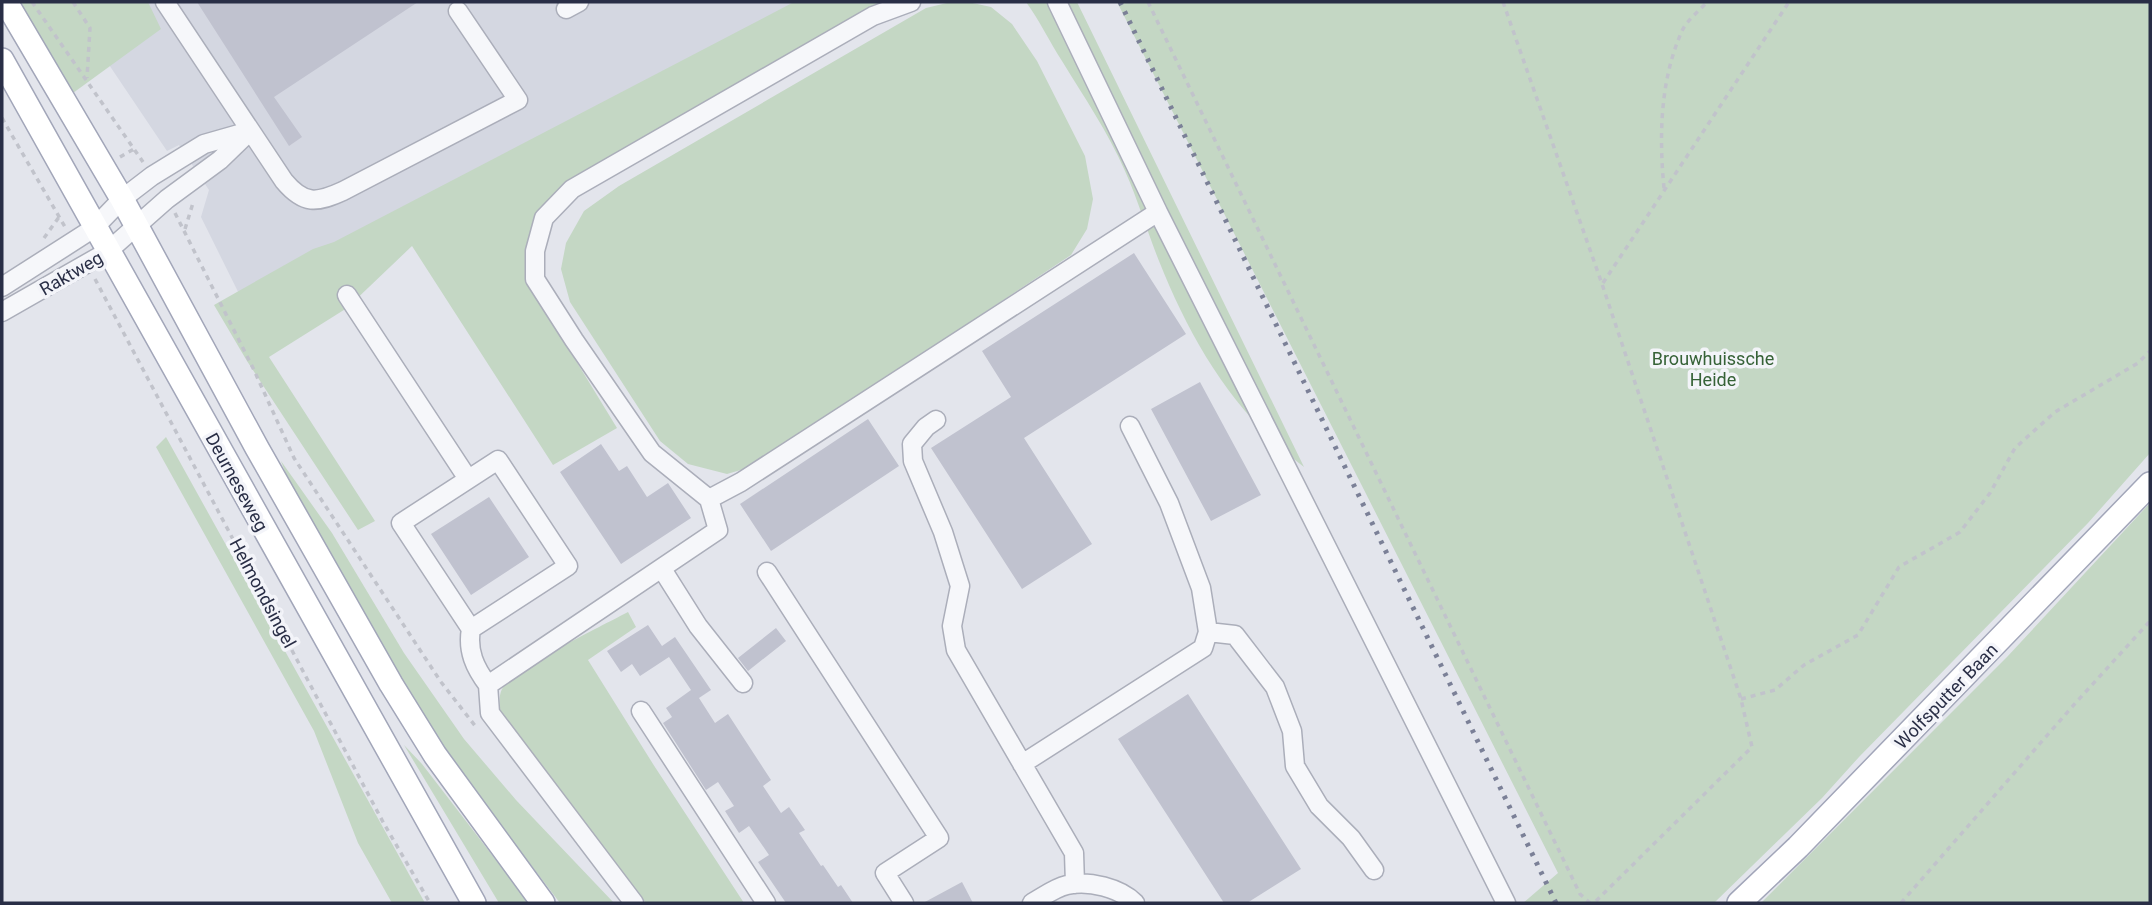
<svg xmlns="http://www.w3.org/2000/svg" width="2152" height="905" font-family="Roboto,sans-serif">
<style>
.built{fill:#d4d7e1}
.green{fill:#c4d7c4}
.building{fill:#c0c2cf}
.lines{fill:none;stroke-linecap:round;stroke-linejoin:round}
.minor-casing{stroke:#abaeba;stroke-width:21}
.major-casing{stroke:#a2a6b9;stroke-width:26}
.path{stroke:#c1c3cb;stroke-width:3.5;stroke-dasharray:5 5;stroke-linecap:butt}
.minor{stroke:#f6f7fa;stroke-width:18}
.major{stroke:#fff;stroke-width:23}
.rail{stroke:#7b8097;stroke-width:5;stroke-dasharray:3.5 7;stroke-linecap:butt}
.labels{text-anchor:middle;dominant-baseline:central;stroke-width:7;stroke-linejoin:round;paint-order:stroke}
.street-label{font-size:18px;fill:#292e46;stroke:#f3f4f9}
.park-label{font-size:18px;fill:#366237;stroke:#f3f4f9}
</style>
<rect width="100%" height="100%" fill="#e3e5ec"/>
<path class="built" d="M83,2H858L255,326L201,217L209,190L179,145L167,151L93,41Z"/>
<path class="green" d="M11,2H148L161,29L73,93Z
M794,2H892L546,214L534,292L617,428L553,465L412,246L347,308L269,357L375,521L358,530L247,361L214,305L313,249L334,242Z
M951,2H968L991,7L1012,24L1037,61L1085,156L1093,199L1087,229L1071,255L754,466L727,474L688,464L660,441L570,302L561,269L566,243L584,211L619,186L926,8Z
M1026,2H1077L1304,467C1234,414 1191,341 1159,261C1147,231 1138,200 1125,171C1108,132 1084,97 1062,61C1049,41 1040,21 1026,2Z
M1117,2H2150V453L2088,523L1859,757L1822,798L1714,903H1523L1558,873Z
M166,437L425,903H392L358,843L314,731L156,447Z
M281,461L332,533L404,653L464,739L516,800L614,903H560L447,755L396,671L288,480Z
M2150,503V903H1761L2007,657Z
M628,612L636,627L588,660L653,764L744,903H646L501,716C500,708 498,697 502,689C514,668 602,626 628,612Z
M404,745L422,764L529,903H499Z"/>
<path class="building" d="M197,2H418L274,97L302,137L289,146Z
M1134,253L1186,334L1024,438L1092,544L1022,589L931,448L1011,397L982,351Z
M1200,382L1261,495L1211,521L1151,409Z
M868,419L899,466L771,551L740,504Z
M601,444L619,471L627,466L647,497L668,483L691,518L621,564L560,472Z
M489,497L529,557L471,595L431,534Z
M648,625L662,646L675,637L711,690L699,698L715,723L728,714L771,780L763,786L781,813L789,807L805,830L799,833L821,866L823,865L838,887L841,885L853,903H786L758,862L769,855L749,826L739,833L725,811L734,806L718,782L706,790L663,723L672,717L666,708L691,690L669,657L640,676L632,664L621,672L607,651Z
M776,628L786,641L748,671L738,658Z
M1188,694L1301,869L1247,903H1224L1118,739Z
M962,882L973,903H923Z"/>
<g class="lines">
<defs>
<path id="minor" d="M165,2L284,181C304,205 317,203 343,191L518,100L458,11
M1057,2L1158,212
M566,9L579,2
M2,287L94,228L122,199L152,176L204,144L246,132
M347,295L468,479
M2,312L107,252L167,199L220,160L250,131
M936,420L926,427L912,444L913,461L943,532L960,586L952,626L956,650L1074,853L1075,884
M709,499L652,453L574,340L535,279V251L544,218L572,189L873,16L911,2
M662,569L698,626L743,683
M767,572L939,838L885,873L904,903
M471,629L568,566L498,460L401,523L471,629C467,651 475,668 488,685
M1208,632L1235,635L1275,687L1292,731L1295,766L1319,806L1351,838L1374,870
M488,685L718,530L709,499L741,482L1158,212L1506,903
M488,685L490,713L634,903
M641,711L766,903
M1022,764L1203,648L1208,632L1201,588L1169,503L1130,426
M1032,903C1043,897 1054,888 1067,885C1089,880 1120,888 1135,903"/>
<path id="major" d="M6,2L122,199L257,448L391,684L435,755L543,903
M2,60L474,903
M1739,903L1798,847L2150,484"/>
</defs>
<use href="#minor" class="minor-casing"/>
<use href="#major" class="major-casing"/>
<path class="path" d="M32,2L143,162
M73,2L90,28L87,78
M1148,2L1580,894L1590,903
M1503,2L1602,284L1741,699L1752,747L1594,903
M2,118L65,227
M120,157L134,149
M1664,188C1659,136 1660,80 1682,31C1687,20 1699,11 1707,2
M175,213L253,368L294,458L441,682L476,727
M185,229L193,203
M44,238L59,217
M95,279L383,822L430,903
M1603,283L1789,2
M1741,699L1775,690L1804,665L1858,635L1899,567L1960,532L1990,493L2015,448L2055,412L2138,363L2150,351
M1901,903L2071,708L2150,621"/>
<use href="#minor" class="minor"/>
<use href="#major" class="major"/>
<path class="rail" d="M1120,2L1556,903"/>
</g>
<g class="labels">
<g class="street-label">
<text transform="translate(71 273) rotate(-30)">Raktweg</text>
<text transform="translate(237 482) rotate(61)">Deurneseweg</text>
<text transform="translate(263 593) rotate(62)">Helmondsingel</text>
<text transform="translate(1946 696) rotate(-46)">Wolfsputter Baan</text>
</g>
<g class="park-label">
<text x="1713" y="358">Brouwhuissche<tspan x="1713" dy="21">Heide</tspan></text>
</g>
</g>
<rect width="2152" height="905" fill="none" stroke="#292e46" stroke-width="7"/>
</svg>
